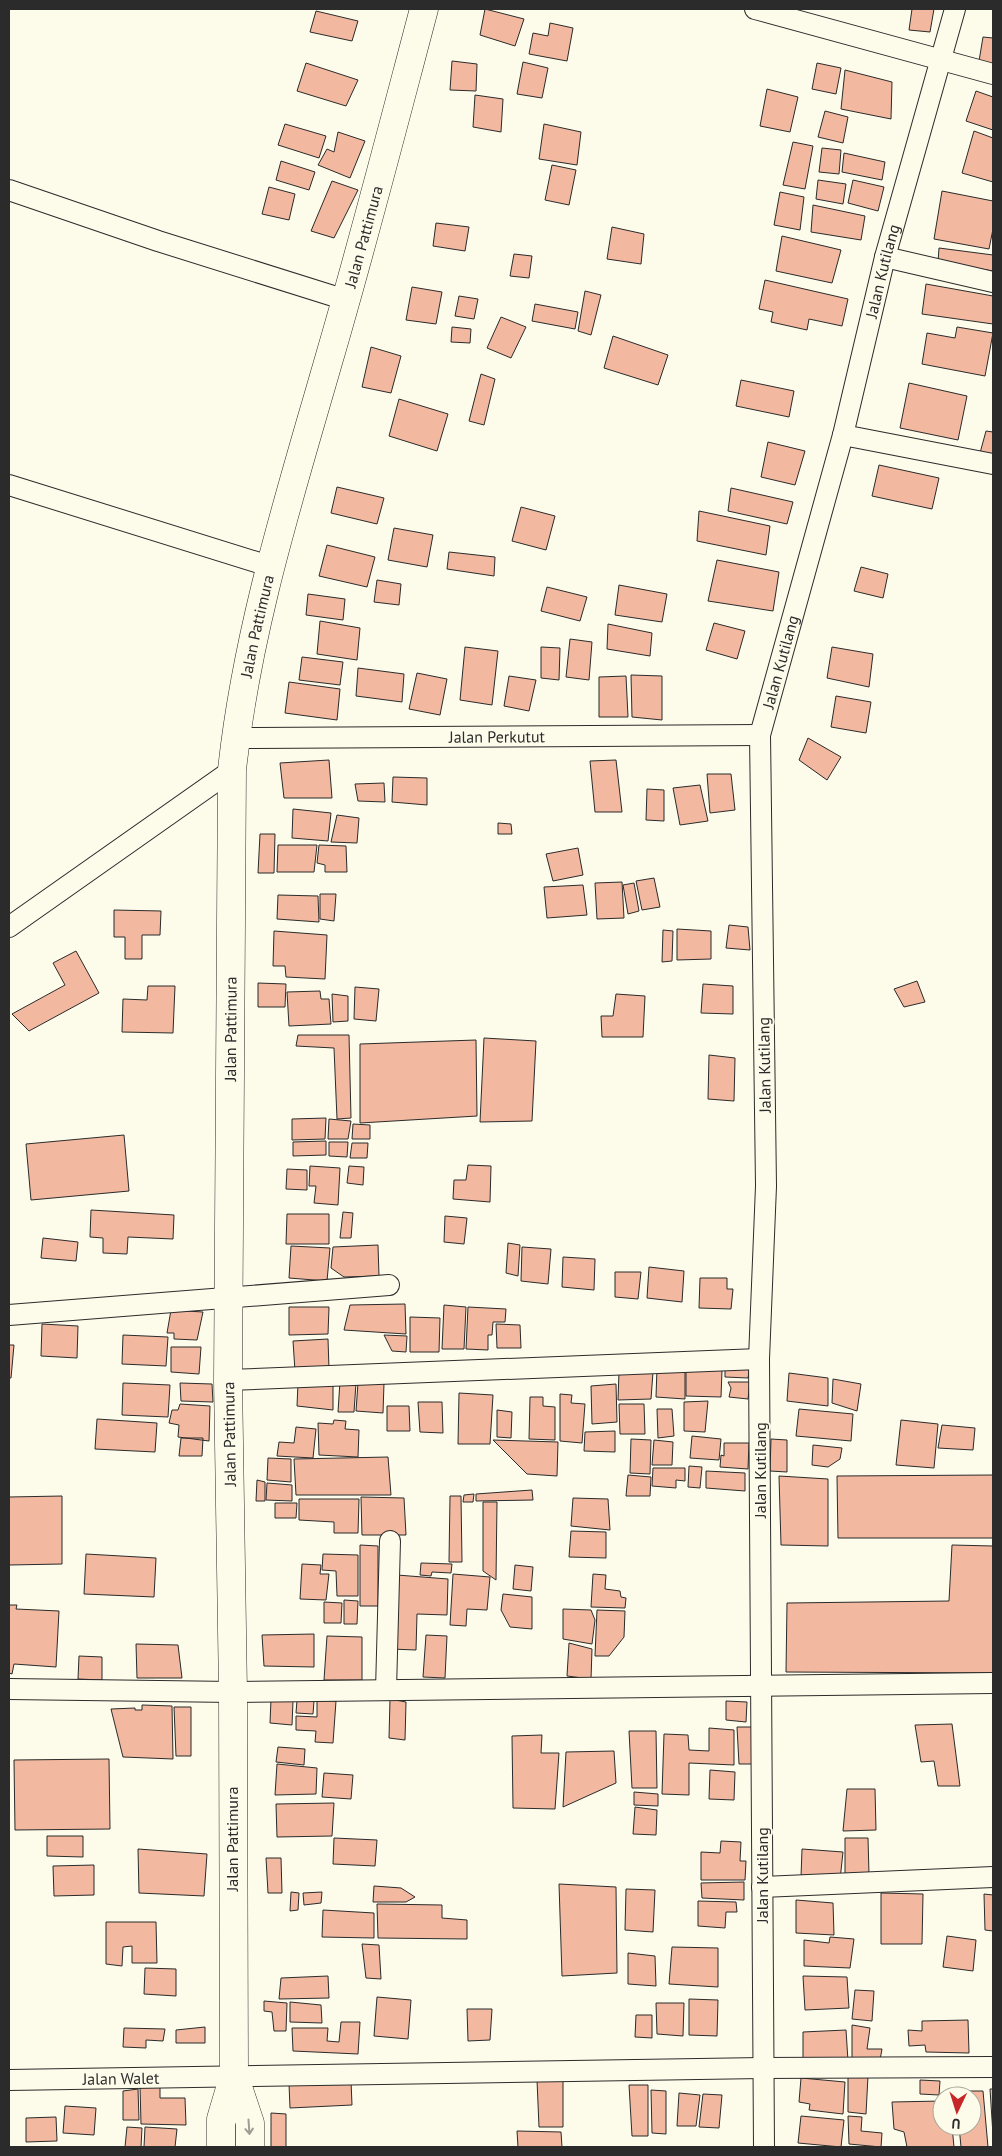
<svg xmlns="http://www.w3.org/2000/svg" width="1002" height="2156" font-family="'PT Sans',sans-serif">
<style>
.building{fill:#f2b8a0;stroke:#2b2b2b}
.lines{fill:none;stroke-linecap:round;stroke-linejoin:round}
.street-casing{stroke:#2b2b2b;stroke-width:22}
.primary-casing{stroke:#2b2b2b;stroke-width:29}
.street{stroke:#fdfbea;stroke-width:20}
.primary{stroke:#fdfbea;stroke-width:28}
.oneway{stroke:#9e9d94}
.labels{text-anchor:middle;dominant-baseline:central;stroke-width:4;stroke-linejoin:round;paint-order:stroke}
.street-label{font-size:16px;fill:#2b2b2b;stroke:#fdfbea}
</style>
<rect width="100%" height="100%" fill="#fdfbea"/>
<path class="building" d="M485,9L524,19L515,46L480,35Z
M912,9H934L930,32L909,30Z
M316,11L358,21L352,41L310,32Z
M550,23L573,28L567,61L529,54L533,33L548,36Z
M983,37L993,38V70L978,67Z
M452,61L477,64L476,91L450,90Z
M523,62L548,68L542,98L517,94Z
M306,63L358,80L346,106L297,91Z
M817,63L841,68L836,94L812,89Z
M845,70L892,82L891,119L841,109Z
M767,89L798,97L790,132L760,126Z
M976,91L993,97V130L966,121Z
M475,95L503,99L501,132L473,127Z
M825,111L848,117L843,143L818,137Z
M285,124L326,136L319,158L278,145Z
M544,124L581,132L577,165L539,159Z
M974,131L993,138V182L962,173Z
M338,132L365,141L350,178L318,165L327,149L334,152Z
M793,142L813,146L805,189L783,185Z
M822,148L841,150L839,174L819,172Z
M844,153L885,162L882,180L842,172Z
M281,161L315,172L309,190L276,180Z
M552,165L576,170L569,205L545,200Z
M818,180L846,184L843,204L816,199Z
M853,180L884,187L878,211L848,203Z
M332,181L358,190L334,238L311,231Z
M269,187L295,194L289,220L262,214Z
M942,191L993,201V229L989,249L934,239Z
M780,192L804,197L800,230L774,225Z
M813,205L865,216L861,240L811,232Z
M436,223L469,227L465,251L433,246Z
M612,227L644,234L641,264L607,259Z
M782,236L841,250L832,283L776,271Z
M939,248L993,255V271L938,262Z
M514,254L532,256L529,278L510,276Z
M765,280L848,299L842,326L809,319L807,330L771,322L773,312L759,309Z
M926,284L993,296V324L922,314Z
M412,287L442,292L436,324L406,320Z
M585,291L601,295L591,335L578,331Z
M459,296L478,299L474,319L455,316Z
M535,304L578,312L575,329L532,321Z
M501,317L526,327L511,358L487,348Z
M452,327L471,329L470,343L451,342Z
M957,327L993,333L985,376L922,364L927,333L955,338Z
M613,336L668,355L658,385L604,368Z
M371,347L401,356L391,393L362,387Z
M481,374L495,379L484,425L469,421Z
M741,380L794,391L789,417L736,406Z
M909,383L967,396L958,440L900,428Z
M399,399L448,414L437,451L389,436Z
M986,431L993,432V455L980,453Z
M768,442L805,451L795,485L761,477Z
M879,465L939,478L932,509L872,496Z
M337,487L384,498L377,524L331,513Z
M731,488L793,502L787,524L728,511Z
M521,507L555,516L546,550L512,541Z
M699,511L770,526L766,555L697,541Z
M394,528L433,535L427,567L388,560Z
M327,545L375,557L367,587L319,576Z
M449,552L495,557L494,576L447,569Z
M717,560L779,572L773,611L708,601Z
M861,567L888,574L883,598L854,591Z
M377,580L401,584L399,605L374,602Z
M619,585L667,594L662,622L615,615Z
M547,587L587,597L580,621L541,611Z
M308,594L345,599L343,620L306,615Z
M320,621L360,628L357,660L317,654Z
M714,623L745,631L737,659L706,650Z
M608,624L652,633L650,656L607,649Z
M570,639L592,642L589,680L566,677Z
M465,647L498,651L492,705L460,700Z
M541,647L560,648L559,680L541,678Z
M832,647L873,654L869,687L827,678Z
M302,657L343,662L340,685L299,680Z
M358,668L404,674L402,702L356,696Z
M417,673L447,679L440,715L409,709Z
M631,675L662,676V720L632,717Z
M509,676L536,680L529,711L504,706Z
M626,676L628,717H599V677Z
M289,682L340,689L337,720L285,713Z
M836,696L871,702L866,733L831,727Z
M808,738L841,757L827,780L799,760Z
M329,760L332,798H284L280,763Z
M616,760L622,812H595L590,761Z
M707,774H731L735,810L710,813Z
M393,777L427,778V805L392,802Z
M384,783L385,802L358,801L355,784Z
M700,785L708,821L680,825L673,788Z
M647,789L664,790V821L646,820Z
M293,809L331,813L328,841L292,838Z
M337,815L359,818L357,843L331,842Z
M498,823L511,824L512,834H498Z
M260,834H275L274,873H258Z
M278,845H317L314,872H277Z
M319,845L346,846L347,872H325V865L317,863Z
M578,848L583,875L553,881L546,854Z
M654,878L660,907L642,910L636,881Z
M622,882L624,918L597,919L595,883Z
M634,883L639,911L628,914L623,885Z
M583,885L587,915L547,918L544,887Z
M320,894H336L334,921L320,919Z
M278,895L318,896L319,922L277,919Z
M114,910L161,911L160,935H142V959H125V937H114Z
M729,925L748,927L750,950L726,948Z
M677,929L711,931V959L677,960Z
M663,930L673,931L672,961L662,962Z
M274,931L327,935L325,979L286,977L285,966H273Z
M76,951L99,993L29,1031L12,1014L65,985L53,963Z
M917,981L925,1002L904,1007L894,989Z
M258,983L286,984L285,1007H258Z
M703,984L733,986V1014L701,1013Z
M148,986H175L173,1033L122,1032L123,999L147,1000Z
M355,987L379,989L376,1021L354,1019Z
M320,991L321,999H329L331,1024L289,1026L287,992Z
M332,994L348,996V1021L333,1022Z
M616,994L645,996L643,1037H602L601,1016H613Z
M298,1035H349L351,1118L337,1119L334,1048L296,1046Z
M484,1038L536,1041L532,1121L480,1122Z
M476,1040L477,1116L360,1123V1044Z
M709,1055L735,1058L734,1101L708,1099Z
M326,1118L325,1139L292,1140V1119Z
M329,1119L351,1121L348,1139H328Z
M353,1124L370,1125V1139H352Z
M124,1135L129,1191L31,1200L26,1144Z
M326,1141V1155L293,1156V1142Z
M329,1142H348L347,1157L329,1156Z
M352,1143H368L367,1158H350Z
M468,1165L491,1166L490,1202L453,1199L454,1180H466Z
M310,1166L340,1168L338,1205L314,1203L316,1186H309Z
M349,1166L364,1167L363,1185L347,1183Z
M287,1169L307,1170V1190L286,1189Z
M91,1210L174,1215L173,1239L128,1237L127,1254L103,1253V1238L90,1237Z
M343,1212L353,1213L351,1238H340Z
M287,1214H329V1244H286Z
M445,1216L467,1218L464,1244L444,1242Z
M43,1238L78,1242L76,1261L41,1258Z
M508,1243L520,1245L518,1276L506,1273Z
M378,1245L379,1276L344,1277L331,1268L333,1247Z
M291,1246L330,1248L327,1281L289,1278Z
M522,1247L551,1249L548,1284L521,1281Z
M563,1257L595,1259L594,1290L562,1287Z
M649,1267L684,1271L682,1302L647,1298Z
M615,1272H641L638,1299L615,1297Z
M700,1278H727V1289H733L731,1309L699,1308Z
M405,1304L406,1334L344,1330L350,1305Z
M444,1305L466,1307L464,1349H442Z
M289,1307H329L328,1334L289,1335Z
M468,1307L506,1309L505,1322H493L492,1335H488V1350L466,1349Z
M171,1310L203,1312L197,1340L174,1339V1333H167Z
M410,1317L440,1318L439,1352H410Z
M42,1324L78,1326L77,1358L41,1356Z
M496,1324L520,1325L521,1348H497Z
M123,1335L168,1337L166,1366L122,1364Z
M384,1335L407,1336L406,1352L392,1351Z
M328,1339L329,1369L295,1371L293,1341Z
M9,1345H14L11,1378H9Z
M171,1347H201L199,1374L171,1372Z
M725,1367H750L748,1378L725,1377Z
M657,1368H685V1399L656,1397Z
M722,1370L721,1397L686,1396V1371Z
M619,1372H653L651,1399L618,1400Z
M789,1373L828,1378V1406L787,1401Z
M833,1379L861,1384L857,1411L832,1403Z
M340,1381L356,1383L354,1412H338Z
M333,1382V1410L297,1406L298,1383Z
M728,1382H750L748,1399L729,1397L731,1388Z
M123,1383L170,1385L168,1417L122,1415Z
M180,1383L212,1384L213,1402L181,1401Z
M358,1383H384L383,1413L356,1411Z
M616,1384L617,1422L592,1424L591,1386Z
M459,1393L493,1395L490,1444H458Z
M560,1394L572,1395L571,1403L585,1404L582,1443L560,1441Z
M530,1397H543V1406L555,1407V1440L529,1439Z
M708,1401L705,1432L684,1431V1402Z
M418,1402H442L443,1433L420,1432Z
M180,1404L210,1406L209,1441L178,1437L179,1425L169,1423L172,1410H178Z
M619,1404H644L645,1434H620Z
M387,1406H409L410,1431H387Z
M657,1409H672L674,1436L658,1438Z
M799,1409L853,1414L851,1441L796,1436Z
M497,1410L512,1412L511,1438L497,1437Z
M97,1419L157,1423L155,1452L95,1449Z
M334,1420L346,1421L345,1429L359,1430L358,1457L319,1455L318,1423L333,1424Z
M901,1420L938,1424L934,1468L896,1465Z
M942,1425L975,1428L973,1450L938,1448Z
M296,1427L316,1429L313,1458L277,1456L279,1442L294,1443Z
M615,1431V1452L584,1451L585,1432Z
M692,1436L721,1439L719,1460L690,1458Z
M181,1438H203L202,1456H179Z
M631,1439L651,1440L650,1474L630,1473Z
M771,1439L787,1440V1472L770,1471Z
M493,1440L558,1442L557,1476L527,1474Z
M654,1440L673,1442L672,1465H652Z
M724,1443H749L748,1469L720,1467L721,1455L724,1456Z
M813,1445L842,1448L840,1459L828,1467L812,1465Z
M388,1457L391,1495H296L294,1459Z
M268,1458L291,1459V1482L267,1480Z
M689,1466L702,1467L700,1488L688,1487Z
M653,1468H685V1481L676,1480V1488L652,1486Z
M706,1471L745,1473V1491L706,1488Z
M628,1475L651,1477L650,1496H626Z
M993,1475V1538H838L837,1476Z
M779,1476L828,1479V1546L781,1545Z
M257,1480L265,1482V1501H256Z
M267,1483L292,1485V1501L266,1500Z
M532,1490L533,1500L476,1501V1494Z
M474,1494L473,1502H463L464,1495Z
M62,1496V1564L9,1565V1497Z
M450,1496H461L462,1562H449Z
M361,1497L404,1498L406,1535H362Z
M573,1498L608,1499L610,1530L571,1526Z
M299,1499H359L358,1533H334V1522L299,1520Z
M483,1502H497L496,1580L483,1571Z
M275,1503H297L296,1518H275Z
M571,1531L606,1532V1558L569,1557Z
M360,1545L378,1546V1606H360Z
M952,1545L993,1546V1673L786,1672L787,1603L949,1601Z
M86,1554L156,1558L154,1597L84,1594Z
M323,1554L358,1555V1596H337L336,1571L322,1570Z
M421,1563L452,1564L451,1573L432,1572L431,1576L420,1575Z
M302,1564L321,1565L320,1574H329L326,1600L300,1599Z
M515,1565L533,1567L531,1591L513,1589Z
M453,1574L490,1577L487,1610L467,1609L466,1626L450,1625Z
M593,1574L606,1575L605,1589L620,1591L621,1597L626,1598L625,1608L591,1607Z
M397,1575L448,1579L447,1615L417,1614L416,1650L391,1649Z
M503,1594L532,1597V1629L510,1627L501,1610Z
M344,1600L358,1601L357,1624H344Z
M324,1602L342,1603L341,1623H324Z
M9,1605H17L16,1609L59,1611L56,1667L14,1664L12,1674L9,1673Z
M563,1609L591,1610L595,1620L592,1644L563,1639Z
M597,1610L625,1611L624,1637L609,1656H595Z
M314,1634V1667L264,1666L262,1635Z
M426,1635L447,1636L445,1678L423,1677Z
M327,1636L362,1637V1680H324Z
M569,1643L592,1649L591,1679L567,1676Z
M136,1644L178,1645L182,1678H137Z
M79,1656L102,1657V1680L78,1679Z
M271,1699L293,1701L292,1725L270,1723Z
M390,1699L406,1702L405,1740L389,1738Z
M297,1700L314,1701L313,1714L296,1713Z
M317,1700L336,1701L333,1743L315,1742L316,1731L296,1730V1716L317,1717Z
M726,1701L747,1702L746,1722L726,1720Z
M142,1705L172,1706L173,1759L123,1757L111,1709L135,1708V1710H142Z
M174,1707H191V1756H176Z
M952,1724L960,1786H938L934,1761L921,1762L915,1725Z
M737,1727H752L754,1764H739Z
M709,1728L734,1730V1765L689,1763V1795L662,1794L664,1734L688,1735L689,1750L709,1751Z
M629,1731H656L657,1788H632Z
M542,1735L541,1753H559L555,1809L513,1808L512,1736Z
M278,1747L305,1749L304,1765L276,1762Z
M614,1751L616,1783L563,1807L566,1752Z
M109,1759L110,1829L15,1830L14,1760Z
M277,1764L317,1768L316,1794L275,1795Z
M710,1770L735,1772L734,1800L709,1799Z
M324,1773L353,1775L351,1799L322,1797Z
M847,1789H875L876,1830L843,1831Z
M634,1792L658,1794V1806L634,1805Z
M334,1803L332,1836L277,1837L276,1804Z
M635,1807L657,1810L656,1835L633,1834Z
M47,1836H83V1857L47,1856Z
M334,1838L377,1840L375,1866L333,1864Z
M845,1838H868L869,1875L845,1876Z
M721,1841L741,1842L740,1861H746L745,1880H701V1852L720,1853Z
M138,1849L207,1854L204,1896L139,1893Z
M802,1849L843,1852L840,1880L801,1877Z
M266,1858H281L282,1893H268Z
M94,1865V1895L54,1896L53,1866Z
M744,1882V1900L702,1898L701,1883Z
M559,1884L616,1887L617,1973L562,1976Z
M374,1886L401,1888L415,1897L406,1902H373Z
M626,1889L655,1890L653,1932L625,1930Z
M291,1892L299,1893L298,1910L290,1911Z
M322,1892L321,1903L304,1905L303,1893Z
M881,1893L923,1894L922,1944H881Z
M984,1894L993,1895V1931L985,1930Z
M796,1900L833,1903L834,1935L796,1933Z
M698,1901L736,1902L737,1912H726L725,1928L698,1926Z
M377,1904L442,1905V1918L467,1920V1939L378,1938Z
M323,1910L374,1913V1938L322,1937Z
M106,1922H156L157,1963H132V1946L123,1947L122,1966L106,1964Z
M947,1936L976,1940L973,1971L943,1967Z
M830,1937L854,1939L850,1968L804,1966V1940L829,1943Z
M362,1944L379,1945L381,1979L366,1978Z
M672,1947L718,1948V1987L669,1984Z
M628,1953L655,1956L656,1986L628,1984Z
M145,1968L176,1969V1996L144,1994Z
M328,1976L329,1998L279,1999L281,1978Z
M803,1976L847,1977L849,2008L805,2010Z
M855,1990L874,1991L872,2021L852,2019Z
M377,1997L411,2000L408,2039L374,2036Z
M689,1999L718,2000L717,2036L689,2035Z
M264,2001L287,2003L286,2031H274L272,2012L264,2011Z
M290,2002L321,2005L322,2023L290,2022Z
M656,2003H684L683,2036L657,2034Z
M467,2009H492L490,2040L468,2041Z
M636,2015H652V2038L635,2037Z
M968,2020L969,2053L926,2052L925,2045L909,2046L908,2030L922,2031V2021Z
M341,2022H360L358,2054L293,2051L292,2028H328L327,2041L339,2042Z
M852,2025L870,2028L867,2049H882L880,2060L852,2058Z
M205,2027V2043H176V2030Z
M124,2028L165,2029L163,2041L146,2040V2048L123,2047Z
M846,2030L848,2061L803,2063V2032Z
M848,2074L868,2076L866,2114L848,2112Z
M801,2078L845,2082L843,2114L809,2110L810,2104L799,2102Z
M537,2080H563V2127H539Z
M920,2080L940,2081L939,2095L920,2094Z
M351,2081L352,2105L290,2108L289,2084Z
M629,2085H648V2136H632Z
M140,2086H160V2098H185L186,2125L141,2124Z
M138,2089L139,2120H123V2091Z
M990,2089H993V2135Z
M651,2090L666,2091V2134L652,2133Z
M956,2091H983L988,2147H961L959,2126H972V2096H956Z
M679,2093L700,2095L696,2126H677Z
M703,2094L722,2095L719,2128L699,2127Z
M942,2101V2126H952L954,2147H907L904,2132L894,2129L892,2102Z
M65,2106L96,2108L94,2135L63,2133Z
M271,2113L286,2114V2147H271Z
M801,2116L844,2120L841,2147L798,2143Z
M848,2116L862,2117L861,2131L882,2133L881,2147L849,2144Z
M56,2117L57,2141L26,2142V2118Z
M127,2127L142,2128L141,2147H125Z
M145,2127L177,2129L175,2147H144Z
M517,2131L561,2132L562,2147H518Z"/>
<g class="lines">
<defs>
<g id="street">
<path d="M755,9L993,74"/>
<path d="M9,190L158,241L346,300"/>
<path d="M885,257L993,282"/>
<path d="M843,435L993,464"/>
<path d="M9,485L269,566"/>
<path id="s1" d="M235,738L760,735"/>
<path d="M9,927L232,770"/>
<path d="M9,1315L389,1285"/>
<path d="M228,1380L759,1359"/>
<path d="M9,1689L233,1692L993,1683"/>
<path d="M386,1690L390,1541"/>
<path d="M762,1887L993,1877"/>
<path id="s2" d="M9,2080L762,2068L993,2067"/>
<path id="s3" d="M764,2147L759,1359L766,1186L760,735L843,435L885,257L955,9"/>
</g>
<g id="primary">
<path d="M234,2075L250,2123V2147"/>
<path id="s4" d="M221,2147V2119L234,2075L233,1692L228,1380L232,770C247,629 290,495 329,359C363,243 393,126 424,9"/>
</g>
</defs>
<use href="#street" class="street-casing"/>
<use href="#primary" class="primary-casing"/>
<use href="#street" class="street"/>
<use href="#primary" class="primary"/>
</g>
<defs><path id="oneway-shaft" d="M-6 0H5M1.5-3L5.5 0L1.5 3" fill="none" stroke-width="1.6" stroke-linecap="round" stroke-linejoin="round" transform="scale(1.25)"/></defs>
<use class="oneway" href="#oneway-shaft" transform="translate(249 2127) rotate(86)"/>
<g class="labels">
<g class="street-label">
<text stroke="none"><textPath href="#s4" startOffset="1929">Jalan Pattimura</textPath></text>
<text stroke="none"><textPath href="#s3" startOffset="1892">Jalan Kutilang</textPath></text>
<text stroke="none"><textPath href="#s4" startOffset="1525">Jalan Pattimura</textPath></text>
<text stroke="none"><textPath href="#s3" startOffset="1488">Jalan Kutilang</textPath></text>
<text stroke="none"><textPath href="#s1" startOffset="262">Jalan Perkutut</textPath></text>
<text stroke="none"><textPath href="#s4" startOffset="1120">Jalan Pattimura</textPath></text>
<text transform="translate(764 1065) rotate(-91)">Jalan Kutilang</text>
<text transform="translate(229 1434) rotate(-91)">Jalan Pattimura</text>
<text transform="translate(760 1470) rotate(-90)">Jalan Kutilang</text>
<text transform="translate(232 1839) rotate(-90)">Jalan Pattimura</text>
<text transform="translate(762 1875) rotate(-90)">Jalan Kutilang</text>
<text stroke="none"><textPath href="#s2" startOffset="112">Jalan Walet</textPath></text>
</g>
</g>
<rect width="1002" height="2156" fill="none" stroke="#2b2b2b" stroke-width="20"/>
<g transform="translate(957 2111) rotate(184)"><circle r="24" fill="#fdfbea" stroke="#a9a89e"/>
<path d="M0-4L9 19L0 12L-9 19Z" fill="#c62828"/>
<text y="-8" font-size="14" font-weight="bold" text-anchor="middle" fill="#2b2b2b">U</text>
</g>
</svg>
